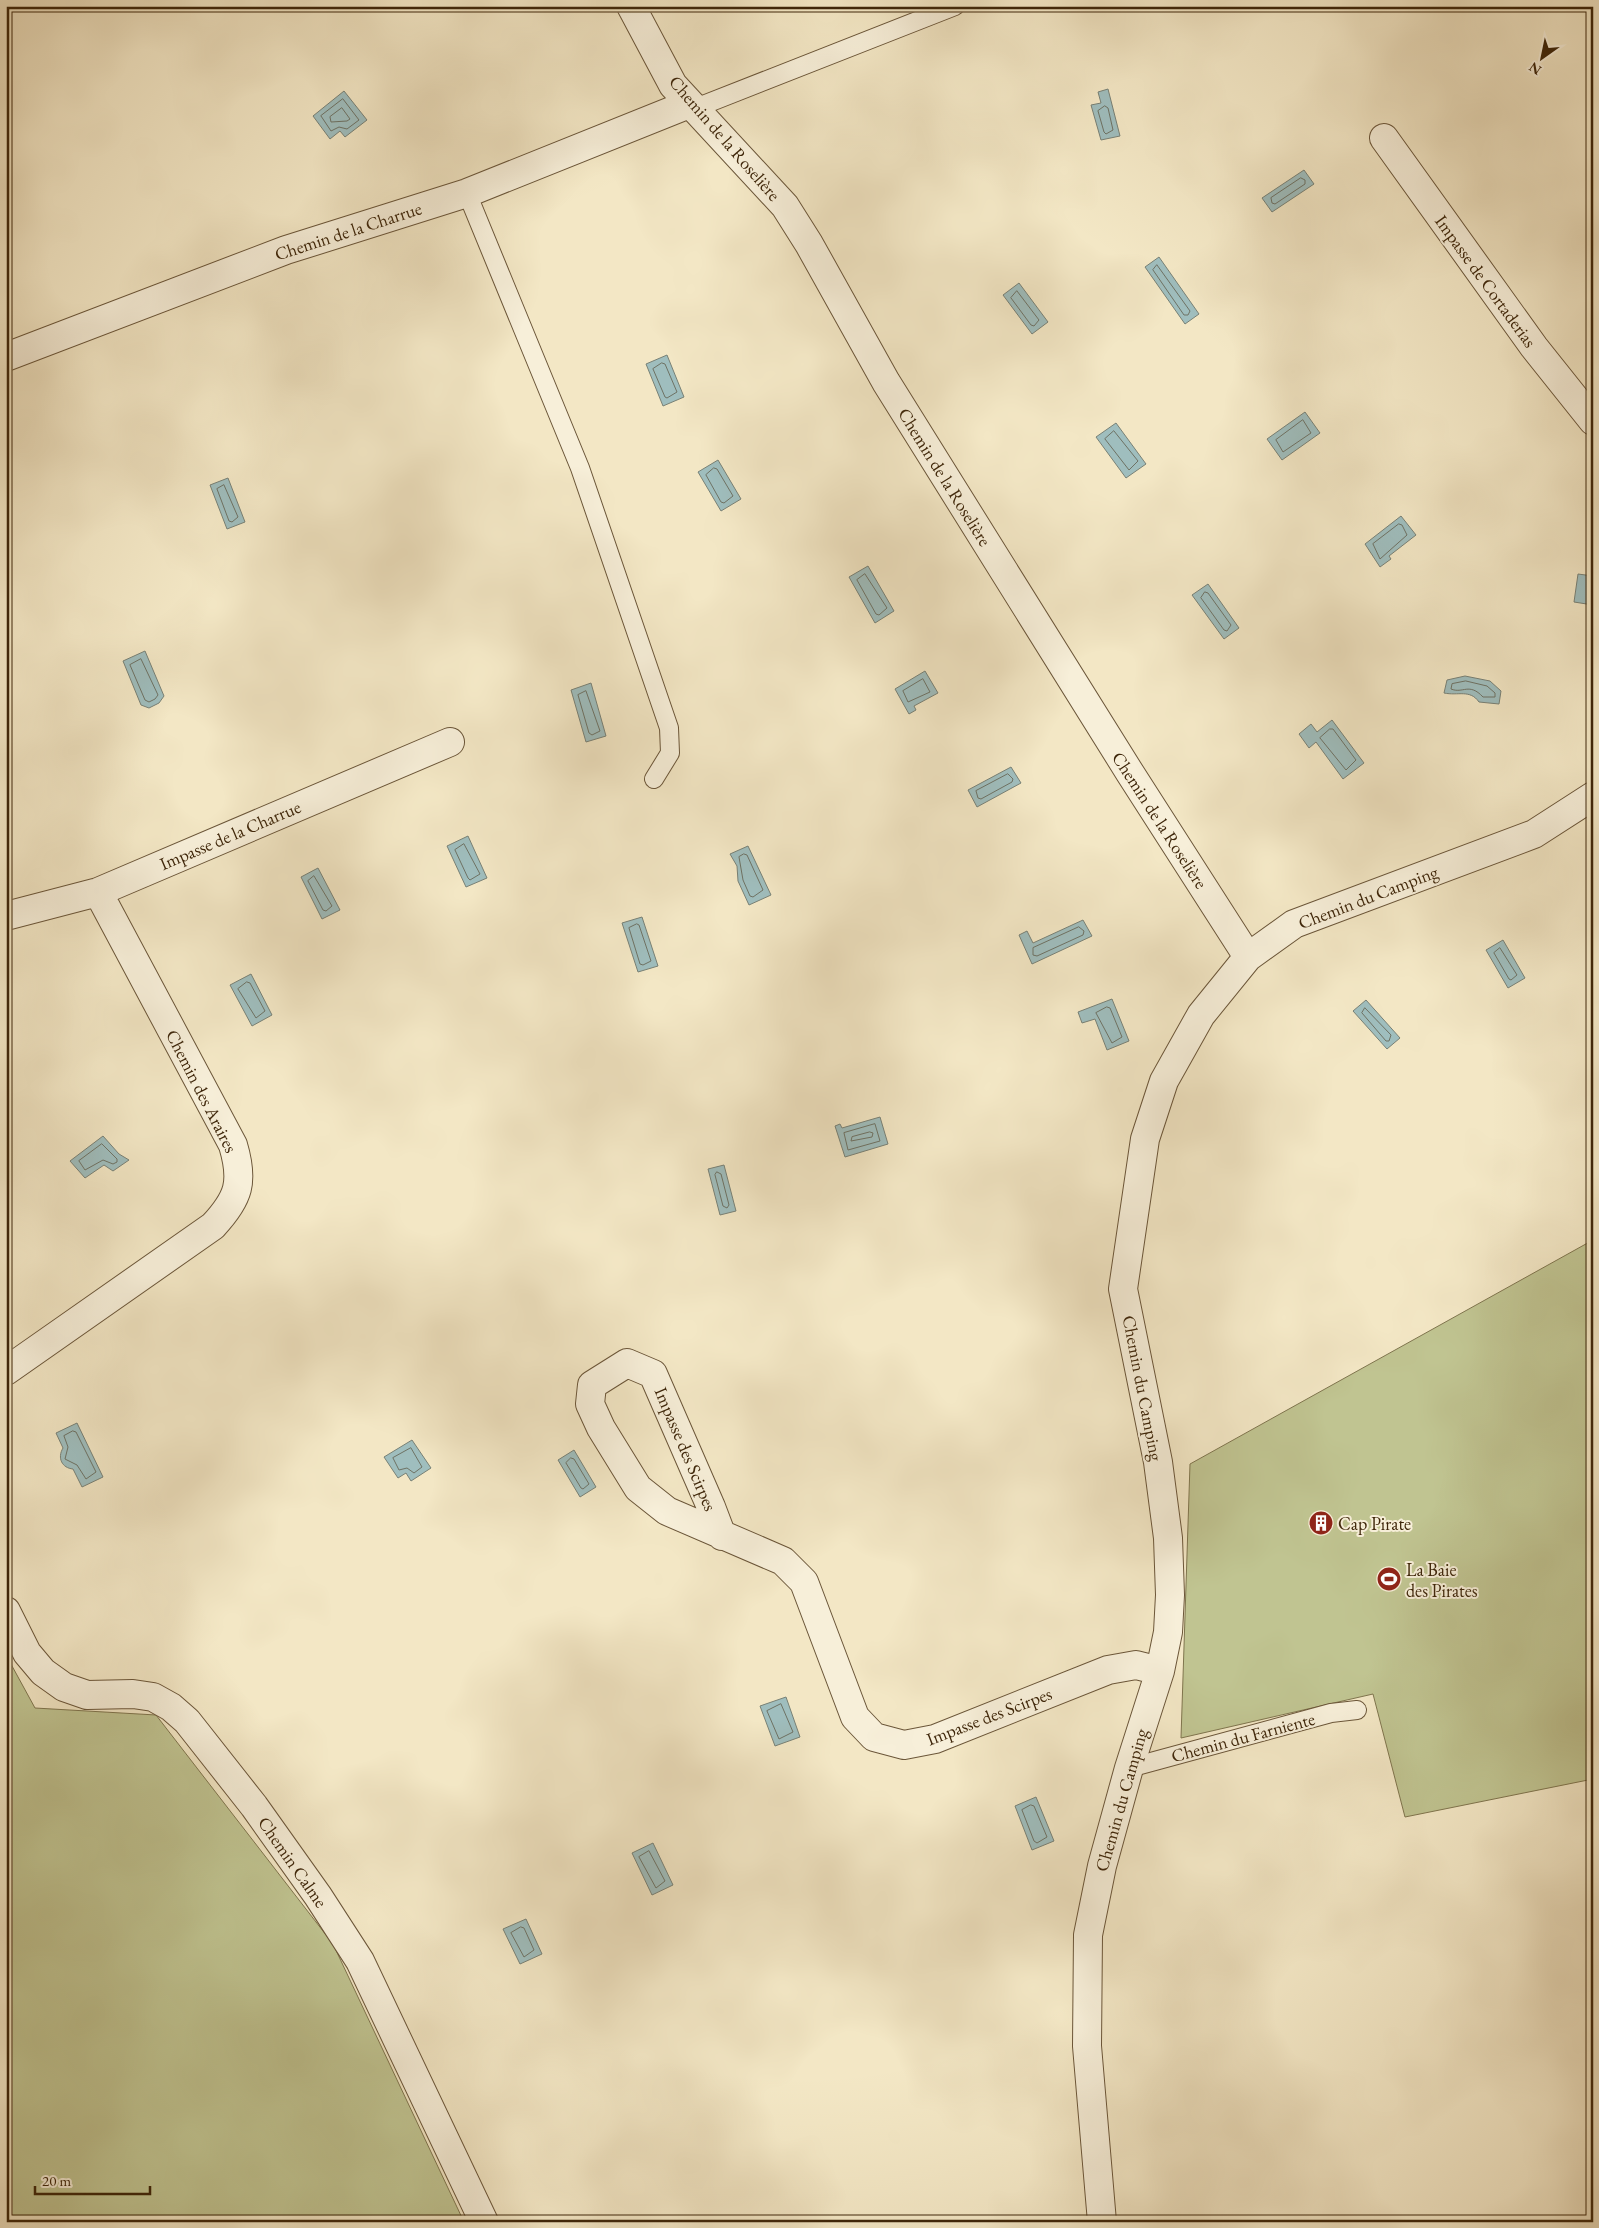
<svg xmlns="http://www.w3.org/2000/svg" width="1599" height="2228" font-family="'EB Garamond',serif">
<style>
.green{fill:#c0c491;stroke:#7f754e}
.water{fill:#9fbebe;stroke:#788176}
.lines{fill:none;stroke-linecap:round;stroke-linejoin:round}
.shore{stroke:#6e7264;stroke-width:1}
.service-casing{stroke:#6b5639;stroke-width:20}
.minor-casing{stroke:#6b5639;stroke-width:30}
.service{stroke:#f7efd9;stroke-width:18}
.minor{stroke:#f7efd9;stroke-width:28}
.labels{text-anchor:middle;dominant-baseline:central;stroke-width:4;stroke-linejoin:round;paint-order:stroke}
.street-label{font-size:18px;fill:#3e260a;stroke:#f7efd9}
.poi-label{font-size:18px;fill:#3e260a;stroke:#f7efd9;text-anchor:start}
</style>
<rect width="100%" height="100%" fill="#f3e7c5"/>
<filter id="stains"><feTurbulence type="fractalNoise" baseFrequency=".004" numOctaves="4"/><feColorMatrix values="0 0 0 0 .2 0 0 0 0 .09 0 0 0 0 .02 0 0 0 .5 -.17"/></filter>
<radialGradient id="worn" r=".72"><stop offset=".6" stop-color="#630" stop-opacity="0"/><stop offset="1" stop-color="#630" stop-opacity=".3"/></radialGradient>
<path class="green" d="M1593,1240V1779L1405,1817L1373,1694L1181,1738L1190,1464Z
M6,1655L35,1708L156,1715L333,1944L464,2222H6Z"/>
<path class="water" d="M1108,89L1120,136L1101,140L1091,105L1101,103L1098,92Z
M344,91L367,120L345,137L340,131L330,139L313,116Z
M1304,170L1314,184L1272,212L1262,198Z
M1159,257L1199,314L1185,324L1145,267Z
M1019,283L1048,322L1032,334L1003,295Z
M667,355L684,397L663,406L646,364Z
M1305,412L1320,433L1282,460L1267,439Z
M1116,423L1146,464L1126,478L1096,437Z
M718,460L741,499L721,511L698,472Z
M228,478L245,522L227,529L210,485Z
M1401,516L1416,535L1389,556L1391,559L1380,567L1365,544Z
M868,566L894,611L875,623L849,577Z
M1578,574L1593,576V605L1574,602Z
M1208,584L1239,628L1224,639L1192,595Z
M145,651L164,696L159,703L149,708L141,705L123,661Z
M925,671L938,693L914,706L916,710L909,714L895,689Z
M1465,676L1490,681L1501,691L1499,704L1479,702C1470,689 1458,696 1444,693L1447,680Z
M591,683L606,736L586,742L571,690Z
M1332,720L1364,763L1343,779L1316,742L1309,748L1299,734L1311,724L1317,732Z
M1011,767L1021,783L977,807L968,790Z
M468,836L487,878L466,887L447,846Z
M748,846L771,895L749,905L738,881L737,866L730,854Z
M318,868L340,910L322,919L301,877Z
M642,917L658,966L638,972L622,923Z
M1083,920L1092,936L1032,964L1019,935L1027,931L1033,943Z
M1503,940L1525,978L1508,988L1486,950Z
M251,974L272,1015L252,1026L230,985Z
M1112,999L1129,1041L1107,1050L1095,1019L1082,1023L1078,1012Z
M1366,1000L1400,1038L1387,1049L1353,1011Z
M880,1117L888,1144L845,1157L835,1126L840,1124L842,1128Z
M103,1136L119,1154L129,1160L113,1171L104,1165L85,1178L70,1161Z
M724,1165L736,1211L720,1215L708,1169Z
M77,1423L103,1477L82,1487L73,1469C62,1468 57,1458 63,1448L56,1433Z
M412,1440L431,1468L411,1481L406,1473L398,1478L384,1457Z
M574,1450L596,1487L580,1497L558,1460Z
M786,1697L800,1737L775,1746L760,1706Z
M1036,1797L1054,1841L1032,1850L1015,1806Z
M653,1843L673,1885L652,1895L632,1853Z
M526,1919L542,1954L520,1964L503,1929Z"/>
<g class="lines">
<path class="shore" d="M343,99L359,120L347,129L339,127L331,131L321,116Z
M1105,106L1108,108L1113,130L1106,134L1104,132L1098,111Z
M342,108L350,119L347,121L331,122L330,117Z
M1301,178L1305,180V184L1275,204L1272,203L1271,198Z
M1157,265L1190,311L1188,315H1184L1153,270Z
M1017,291L1039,320L1034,326L1031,325L1011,298Z
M662,363L665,364L677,392L667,398L665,397L653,369Z
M1303,420L1311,433L1283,452L1276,440Z
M1114,431L1138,461L1129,470L1105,439Z
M714,468L717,469L733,496L724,503L721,502L706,475Z
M224,485L238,517L232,522L229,521L217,489Z
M1399,524L1402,525L1407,535L1380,559L1373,544Z
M865,574L887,608L879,615L876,614L857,580Z
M1205,592L1208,593L1231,625L1227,631L1224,630L1201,598Z
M141,659L158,695L155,699L149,702L145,700L130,665Z
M923,679L930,692L908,702L903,691Z
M1466,681L1487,686L1495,693V697H1483C1469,682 1463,694 1451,689L1452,684Z
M586,691L600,731L592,735L589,733L578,695Z
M1330,729H1333L1356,760L1346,770L1320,738Z
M1008,774L1013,779L1012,782L981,799L978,798L976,791Z
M464,844L480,874L470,880L468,878L455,850Z
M744,854L747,855L763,890L753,897L750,896L743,880L739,857Z
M314,876L332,906L326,911L323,910L308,881Z
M637,924L639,925L651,961L643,965L640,964L629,928Z
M1079,927L1084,931L1083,935L1037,956L1033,955V948Z
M1500,948L1517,975L1511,980L1509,979L1494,953Z
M247,982L250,983L265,1011L256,1018L238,989Z
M1107,1007L1110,1008L1122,1037L1112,1043L1096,1013Z
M1365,1008L1391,1035L1389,1041H1386L1362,1013Z
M875,1124L880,1141L848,1150L844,1133Z
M870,1132L873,1133L872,1137L851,1141L852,1137Z
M102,1144L117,1159V1162L113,1164L103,1160L85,1170L79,1161Z
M717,1172L721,1174L729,1205L727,1208L723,1206L715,1175Z
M73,1431L76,1432L96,1472L86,1479L77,1465L65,1459L68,1447L64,1436Z
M411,1448L422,1467L414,1473L407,1468L399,1470L393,1458Z
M571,1458L574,1459L589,1484L583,1489L581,1488L566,1463Z
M781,1704L793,1732L779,1739L767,1711Z
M1031,1805L1034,1806L1047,1837L1037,1843L1034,1841L1022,1810Z
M649,1851L665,1881L656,1888L639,1857Z
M521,1927L524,1928L534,1950L524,1957L511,1933Z"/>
<defs>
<path id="service" d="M693,109L955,6
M467,193L580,468L669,728L670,753L654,779
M1129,1768L1331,1713L1357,1710"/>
<path id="minor" d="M631,6L673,85L785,206L809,244L886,382L1130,773L1248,957
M1384,138L1534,347L1593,421
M6,357L286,250L467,193L689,104
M6,916L98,892L450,742
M6,1371L213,1226C239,1198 244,1182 233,1145L98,892
M722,1536L711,1507L653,1374L627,1363L592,1385L590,1404L601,1428L638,1488L667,1511L783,1561L804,1582L855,1717L874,1737L904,1745L935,1739L1108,1670L1136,1665L1160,1671
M6,1611L27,1653L43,1672L64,1687L87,1695L133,1694L153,1697L171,1707L187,1721L254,1806L318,1896L360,1961L484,2222
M1102,2222L1087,2046L1088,1935L1102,1866L1129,1768L1160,1671L1168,1632L1170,1595L1168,1538L1158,1462L1123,1289L1145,1139L1164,1081L1201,1015L1248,957L1294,924L1534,834L1593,796"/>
</defs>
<use href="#service" class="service-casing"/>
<use href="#minor" class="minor-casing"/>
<use href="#service" class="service"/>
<use href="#minor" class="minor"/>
</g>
<defs>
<symbol id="building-disc" viewBox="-11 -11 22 22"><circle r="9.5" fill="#8f2418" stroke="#f7efd9"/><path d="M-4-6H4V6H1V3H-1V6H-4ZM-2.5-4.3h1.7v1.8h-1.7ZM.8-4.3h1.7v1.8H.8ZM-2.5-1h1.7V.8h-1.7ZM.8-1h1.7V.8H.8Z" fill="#fff"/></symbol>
<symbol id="stadium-disc" viewBox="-11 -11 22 22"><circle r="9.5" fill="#8f2418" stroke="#f7efd9"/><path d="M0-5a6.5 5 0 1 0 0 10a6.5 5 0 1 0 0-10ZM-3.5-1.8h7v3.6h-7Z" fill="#fff"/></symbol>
</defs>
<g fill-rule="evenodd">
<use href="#building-disc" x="1307" y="1509" width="28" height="28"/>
<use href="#stadium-disc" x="1375" y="1565" width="28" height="28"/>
</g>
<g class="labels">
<g class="street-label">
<text transform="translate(725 138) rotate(49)">Chemin de la Roselière</text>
<text transform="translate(348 231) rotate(-18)">Chemin de la Charrue</text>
<text transform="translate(1486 281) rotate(54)">Impasse de Cortaderias</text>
<text transform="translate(945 477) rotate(58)">Chemin de la Roselière</text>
<text transform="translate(1160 820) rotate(57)">Chemin de la Roselière</text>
<text transform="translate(230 835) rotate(-23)">Impasse de la Charrue</text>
<text transform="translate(1368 897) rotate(-21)">Chemin du Camping</text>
<text transform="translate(202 1091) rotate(63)">Chemin des Araires</text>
<text transform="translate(1143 1388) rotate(79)">Chemin du Camping</text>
<text transform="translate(686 1449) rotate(67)">Impasse des Scirpes</text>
<text transform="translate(989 1716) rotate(-21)">Impasse des Scirpes</text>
<text transform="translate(1243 1737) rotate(-15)">Chemin du Farniente</text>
<text transform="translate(1121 1800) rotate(-74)">Chemin du Camping</text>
<text transform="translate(293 1862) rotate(55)">Chemin Calme</text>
</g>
<g class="poi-label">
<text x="1338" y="1523">Cap Pirate</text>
<text x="1406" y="1569">La Baie<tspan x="1406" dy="21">des Pirates</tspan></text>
</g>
</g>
<rect width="1599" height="2228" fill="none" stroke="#f3e7c5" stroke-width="25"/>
<rect x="8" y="8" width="1584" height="2213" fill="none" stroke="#3e260a" stroke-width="2.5"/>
<rect x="12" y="12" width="1574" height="2203" fill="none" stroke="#3e260a"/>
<g transform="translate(1542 58) rotate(213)" stroke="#f7efd9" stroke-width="4" paint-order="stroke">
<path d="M0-4L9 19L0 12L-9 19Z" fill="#3e260a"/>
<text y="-8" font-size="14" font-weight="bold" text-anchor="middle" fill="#3e260a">N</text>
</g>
<path d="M35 2186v8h115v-8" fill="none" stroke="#3e260a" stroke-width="2.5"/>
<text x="42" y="2186" font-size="15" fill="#3e260a" stroke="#f7efd9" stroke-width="4" paint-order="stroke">20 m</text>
<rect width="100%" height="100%" filter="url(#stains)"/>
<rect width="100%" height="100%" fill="url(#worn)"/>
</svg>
